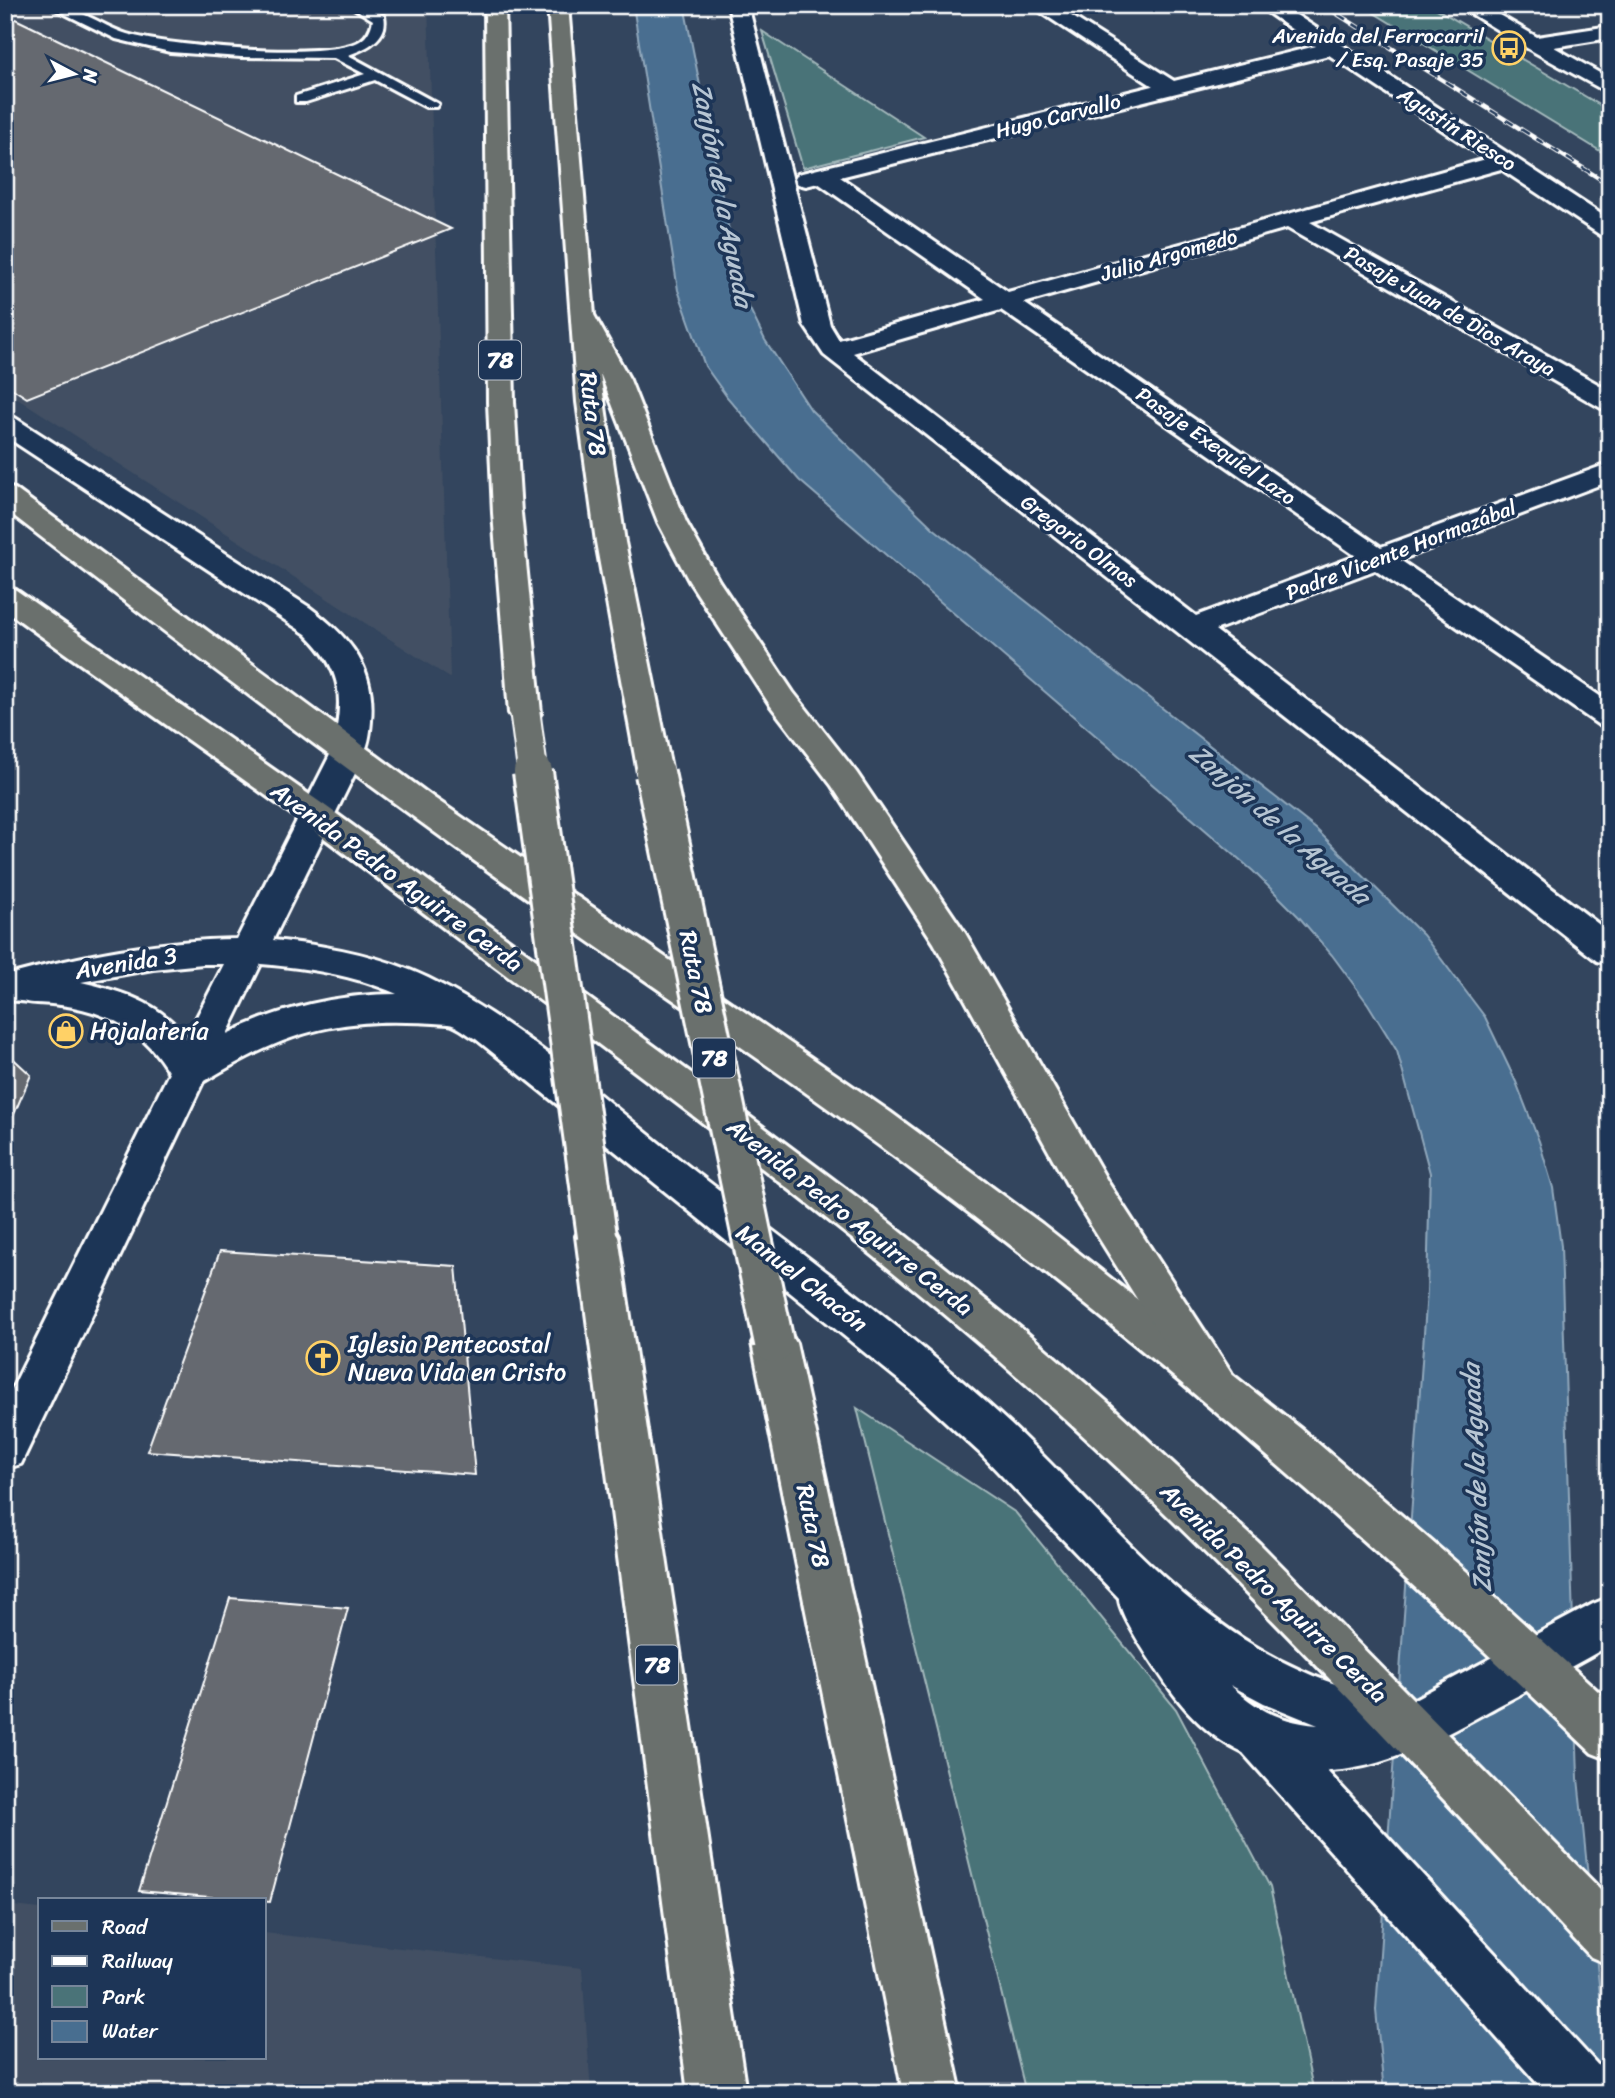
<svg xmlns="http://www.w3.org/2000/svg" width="1615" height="2098" font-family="Sriracha,sans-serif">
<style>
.built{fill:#425063}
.green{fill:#4a7378;stroke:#a4b9bc;stroke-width:2}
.water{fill:#486e90;stroke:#91a8bc;stroke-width:2}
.building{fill:#65696f;stroke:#fff;stroke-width:2}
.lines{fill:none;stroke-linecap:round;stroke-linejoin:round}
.lane-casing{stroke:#fff;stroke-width:6}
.street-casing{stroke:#fff;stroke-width:6}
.secondary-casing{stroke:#fff;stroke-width:6}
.primary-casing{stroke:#fff;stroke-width:6}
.highway-casing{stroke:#fff;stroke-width:6}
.lane{fill:#1d3557;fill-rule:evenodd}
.street{fill:#1d3557;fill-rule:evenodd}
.secondary{fill:#1d3557;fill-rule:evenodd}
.primary{fill:#6a706d;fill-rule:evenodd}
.highway{fill:#6a706d;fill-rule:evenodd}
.rail-casing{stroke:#fff;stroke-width:4.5}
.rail{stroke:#1d3557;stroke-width:2.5;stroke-dasharray:9;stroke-linecap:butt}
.highway-bridge-far1-casing{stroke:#fff;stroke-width:33;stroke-linecap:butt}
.highway-bridge-casing{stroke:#fff;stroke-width:44;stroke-linecap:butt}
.highway-bridge-far1{stroke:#6a706d;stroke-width:29}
.highway-bridge{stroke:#6a706d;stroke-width:38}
.labels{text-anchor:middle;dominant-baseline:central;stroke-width:7;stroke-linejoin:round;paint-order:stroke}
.far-poi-label{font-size:21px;fill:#fff;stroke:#1d3557;text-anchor:end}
.far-street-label{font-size:21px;fill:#fff;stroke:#1d3557}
.shield{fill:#1d3557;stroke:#bbc2cd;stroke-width:2}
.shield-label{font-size:23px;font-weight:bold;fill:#fff}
.street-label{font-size:24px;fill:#fff;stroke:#1d3557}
.poi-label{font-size:24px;fill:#fff;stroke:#1d3557;text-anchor:start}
.water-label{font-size:26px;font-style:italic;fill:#b6c5d3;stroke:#1d3557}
</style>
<rect width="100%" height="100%" fill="#33455e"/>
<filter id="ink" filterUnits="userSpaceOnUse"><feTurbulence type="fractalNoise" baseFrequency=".0143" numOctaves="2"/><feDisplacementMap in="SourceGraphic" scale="14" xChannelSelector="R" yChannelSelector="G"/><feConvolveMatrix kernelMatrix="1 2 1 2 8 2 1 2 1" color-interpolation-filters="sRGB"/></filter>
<g filter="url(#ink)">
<path class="built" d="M5,5H428L450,678L5,390Z
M5,1905L40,1909V2058H264V1933L582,1968L591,2093H5Z"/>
<path class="green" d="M1361,5H1430L1610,111V157Z
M762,31L924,137L803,168Z
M857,1408L1016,1513L1176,1709L1270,1887L1314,2093H1026Z"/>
<path class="water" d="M633,5H684L741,291L765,340L811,410L933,528L1316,829L1423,935L1485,1017L1516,1082L1539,1141L1553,1188L1561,1246L1578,1778L1610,2093H1384L1376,2010L1427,1291L1430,1173L1397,1051L1368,1004L1332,955L1299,917L1253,871L799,480L727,397L705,366L678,290Z"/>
<path class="building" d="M5,14L451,229L27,398L5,384Z
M5,1051L31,1075L5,1135Z
M220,1251L456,1266L475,1475L147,1451Z
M230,1598L348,1608L270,1902L139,1891Z"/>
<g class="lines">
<defs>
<path id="lane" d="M47,5C77,5 99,25 127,34C166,46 326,61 360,41C368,36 371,29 373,20L349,5H366L384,16C389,38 366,49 348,55L438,104L436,107H426L375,80L306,102H296V96L365,74L334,58L241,57L170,52L116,39Z"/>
<path id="street" d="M728,5H748L830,325L839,340L985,299L818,183L806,186L798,184L795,179L798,174L1153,86L1030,5H1054L1174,81L1316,46L1257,5H1281L1610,220V238L1602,236L1501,169L1310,222L1610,391V410L1601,408L1287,228L1024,303L1381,547L1610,463V481L1400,560L1610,703V728L1599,725L1375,570L1215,630L1610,933V964L1597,961L824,355L804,325ZM1329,55L1486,159L1008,292L840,177ZM1001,310L1356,556L1196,616L853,353Z
M1457,5H1482L1537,37L1610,26V38L1554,47L1610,79V94L1527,48Z
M5,416L15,418L309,607C350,638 376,667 371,721C370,734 368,748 361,758L349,761L337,758L332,751C344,701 344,671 306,634L5,436Z
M1262,1713L1280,1720L1605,2073L1610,2093H1546L1244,1754L1237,1737L1244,1720Z"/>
<path id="secondary" d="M349,741L361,744L366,751L273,940C325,945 380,955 428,978C521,1023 606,1102 688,1166C796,1250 909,1330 1009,1423C1103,1511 1180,1616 1300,1670C1334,1686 1370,1695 1407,1703L1593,1604L1610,1597V1645C1573,1666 1536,1686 1498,1706C1420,1749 1346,1794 1255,1758C1220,1745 1192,1720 1170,1689C1159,1673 1118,1615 1119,1598L980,1453L910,1389L476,1039C468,1035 456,1024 448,1024C344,1016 293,1027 203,1082L21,1464L5,1469V1403L169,1073C141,1023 92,1005 37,1003C25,1003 17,998 5,1002V976C82,955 157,940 237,939L332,751L337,744ZM203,964H224L186,1038C162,1003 120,991 81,982L153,969ZM261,964C308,968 354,975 397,994C339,994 279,1008 227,1034ZM1230,1685L1264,1703L1318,1725C1281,1722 1257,1710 1230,1685Z"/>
<path id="primary" d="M5,487L15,489L434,798L890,1112L1042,1224L1300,1428L1466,1571L1610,1702V1760L1592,1753C1380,1549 1159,1355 923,1178C777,1068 624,968 476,862C317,748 160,629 5,509Z
M5,587L16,590L327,807L702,1081L866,1204L1027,1333L1106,1401L1260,1544L1610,1899V1965L1591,1957C1398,1751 1207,1540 993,1355C860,1241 721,1136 581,1031C488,962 397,892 304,823C205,751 104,682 5,610Z"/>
<path id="highway" d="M485,5H505L514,402L521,513L541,713L536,720L525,723L514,720L509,713L493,513L488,402Z
M548,5H568L594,315L630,380L686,522L719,581L793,692L856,772L965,933L1109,1184L1231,1372L1237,1385L1231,1398L1215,1403L1199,1398L1079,1206L934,943L832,786L770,705L689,581L658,522L600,373L625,542L672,773L667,780L655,783L643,780L638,773L596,542L577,402Z
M597,1220L612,1225L618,1236L746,2093H688L576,1236L582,1225Z
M774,1325L789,1331L796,1343L961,2093H903L752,1343L759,1331Z"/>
</defs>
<use href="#lane" class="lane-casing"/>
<use href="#street" class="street-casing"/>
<use href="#secondary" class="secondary-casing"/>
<use href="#primary" class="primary-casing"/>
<use href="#highway" class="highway-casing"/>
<use href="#lane" class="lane"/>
<use href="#street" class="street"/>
<use href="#secondary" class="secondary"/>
<use href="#primary" class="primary"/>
<use href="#highway" class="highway"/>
<defs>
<path id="rail" d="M1323,5L1610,185"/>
</defs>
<use href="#rail" class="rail-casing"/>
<use href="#rail" class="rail"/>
<defs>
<path id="highway-bridge-far1" d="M525,713L533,774"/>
<path id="highway-bridge" d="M533,772L597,1236
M655,773L774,1343"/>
</defs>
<use href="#highway-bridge-far1" class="highway-bridge-far1-casing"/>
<use href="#highway-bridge" class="highway-bridge-casing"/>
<use href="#highway-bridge-far1" class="highway-bridge-far1"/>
<use href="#highway-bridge" class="highway-bridge"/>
</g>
</g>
<defs>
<symbol id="bus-ring" viewBox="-11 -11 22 22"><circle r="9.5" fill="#1d3557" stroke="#ffd166" stroke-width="1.5"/><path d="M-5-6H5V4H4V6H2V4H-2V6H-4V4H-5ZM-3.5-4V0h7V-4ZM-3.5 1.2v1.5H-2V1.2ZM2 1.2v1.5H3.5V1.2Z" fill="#ffd166"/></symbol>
<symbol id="shop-ring" viewBox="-11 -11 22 22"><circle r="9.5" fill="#1d3557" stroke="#ffd166" stroke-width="1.5"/><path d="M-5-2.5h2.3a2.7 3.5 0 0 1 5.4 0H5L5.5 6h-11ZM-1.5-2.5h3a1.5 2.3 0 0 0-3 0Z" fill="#ffd166"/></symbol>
<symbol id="church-ring" viewBox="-11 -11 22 22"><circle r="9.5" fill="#1d3557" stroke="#ffd166" stroke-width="1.5"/><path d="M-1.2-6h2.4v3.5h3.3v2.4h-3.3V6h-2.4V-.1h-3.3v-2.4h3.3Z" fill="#ffd166"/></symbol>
</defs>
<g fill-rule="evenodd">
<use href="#bus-ring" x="1490" y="29" width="38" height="38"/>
<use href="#shop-ring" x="47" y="1012" width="38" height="38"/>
<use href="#church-ring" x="304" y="1339" width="38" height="38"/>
</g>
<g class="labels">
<g class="far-poi-label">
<text x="1484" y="36">Avenida del Ferrocarril<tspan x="1484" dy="24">/ Esq. Pasaje 35</tspan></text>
</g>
<g class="far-street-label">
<text transform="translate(1058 116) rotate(-14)">Hugo Carvallo</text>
<text transform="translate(1457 129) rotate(33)">Agustín Riesco</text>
<text transform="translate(1169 255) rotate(-16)">Julio Argomedo</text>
<text transform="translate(1450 311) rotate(30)">Pasaje Juan de Dios Araya</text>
<text transform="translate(1216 446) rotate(35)">Pasaje Exequiel Lazo</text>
<text transform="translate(1079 541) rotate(37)">Gregorio Olmos</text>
<text transform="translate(1401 550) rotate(-21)">Padre Vicente Hormazábal</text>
</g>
<g class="shield">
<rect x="479" y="340.5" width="42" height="39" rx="5"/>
<rect x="693" y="1038.5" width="42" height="39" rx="5"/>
<rect x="636" y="1645.5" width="42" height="39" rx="5"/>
</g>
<g class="shield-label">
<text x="500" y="360">78</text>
<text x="714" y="1058">78</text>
<text x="657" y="1665">78</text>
</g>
<g class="street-label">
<text transform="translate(593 414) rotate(83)">Ruta 78</text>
<text transform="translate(397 877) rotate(36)">Avenida Pedro Aguirre Cerda</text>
<text transform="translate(126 963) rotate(-9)">Avenida 3</text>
<text transform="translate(696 972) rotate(78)">Ruta 78</text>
<text transform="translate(850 1217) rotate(38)">Avenida Pedro Aguirre Cerda</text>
<text transform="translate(802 1278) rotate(38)">Manuel Chacón</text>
<text transform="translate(813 1526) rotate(78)">Ruta 78</text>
<text transform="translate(1274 1593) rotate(44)">Avenida Pedro Aguirre Cerda</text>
</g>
<g class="poi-label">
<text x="90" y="1031">Hojalatería</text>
<text x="348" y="1344">Iglesia Pentecostal<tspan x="348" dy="28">Nueva Vida en Cristo</tspan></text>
</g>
<g class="water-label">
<text transform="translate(723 194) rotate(79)">Zanjón de la Aguada</text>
<text transform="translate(1280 824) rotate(41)">Zanjón de la Aguada</text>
<text transform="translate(1476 1478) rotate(-93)">Zanjón de la Aguada</text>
</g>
</g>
<rect width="1615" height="2098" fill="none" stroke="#1d3557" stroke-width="28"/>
<rect x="14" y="14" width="1587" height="2070" fill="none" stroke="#fff" stroke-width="2.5" filter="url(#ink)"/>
<rect x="38" y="1898" width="228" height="161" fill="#1d3557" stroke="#77869a" stroke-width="2"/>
<rect x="52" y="1921" width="35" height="10" fill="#6a706d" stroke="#77869a" stroke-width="2"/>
<text x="102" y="1934" font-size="21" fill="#ffffff">Road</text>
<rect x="52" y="1956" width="35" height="10" fill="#ffffff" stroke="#77869a" stroke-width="2"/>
<text x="102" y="1968" font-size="21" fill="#ffffff">Railway</text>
<rect x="52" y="1986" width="35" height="21" fill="#4a7378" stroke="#77869a" stroke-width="2"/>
<text x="102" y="2004" font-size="21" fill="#ffffff">Park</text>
<rect x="52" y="2021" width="35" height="21" fill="#486e90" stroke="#77869a" stroke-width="2"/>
<text x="102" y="2038" font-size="21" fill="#ffffff">Water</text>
<g transform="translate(74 74) rotate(97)" stroke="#1d3557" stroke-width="5" paint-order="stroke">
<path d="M0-5L12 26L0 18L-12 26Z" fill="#ffffff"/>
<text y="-10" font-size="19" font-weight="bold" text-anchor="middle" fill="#ffffff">N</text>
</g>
</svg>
